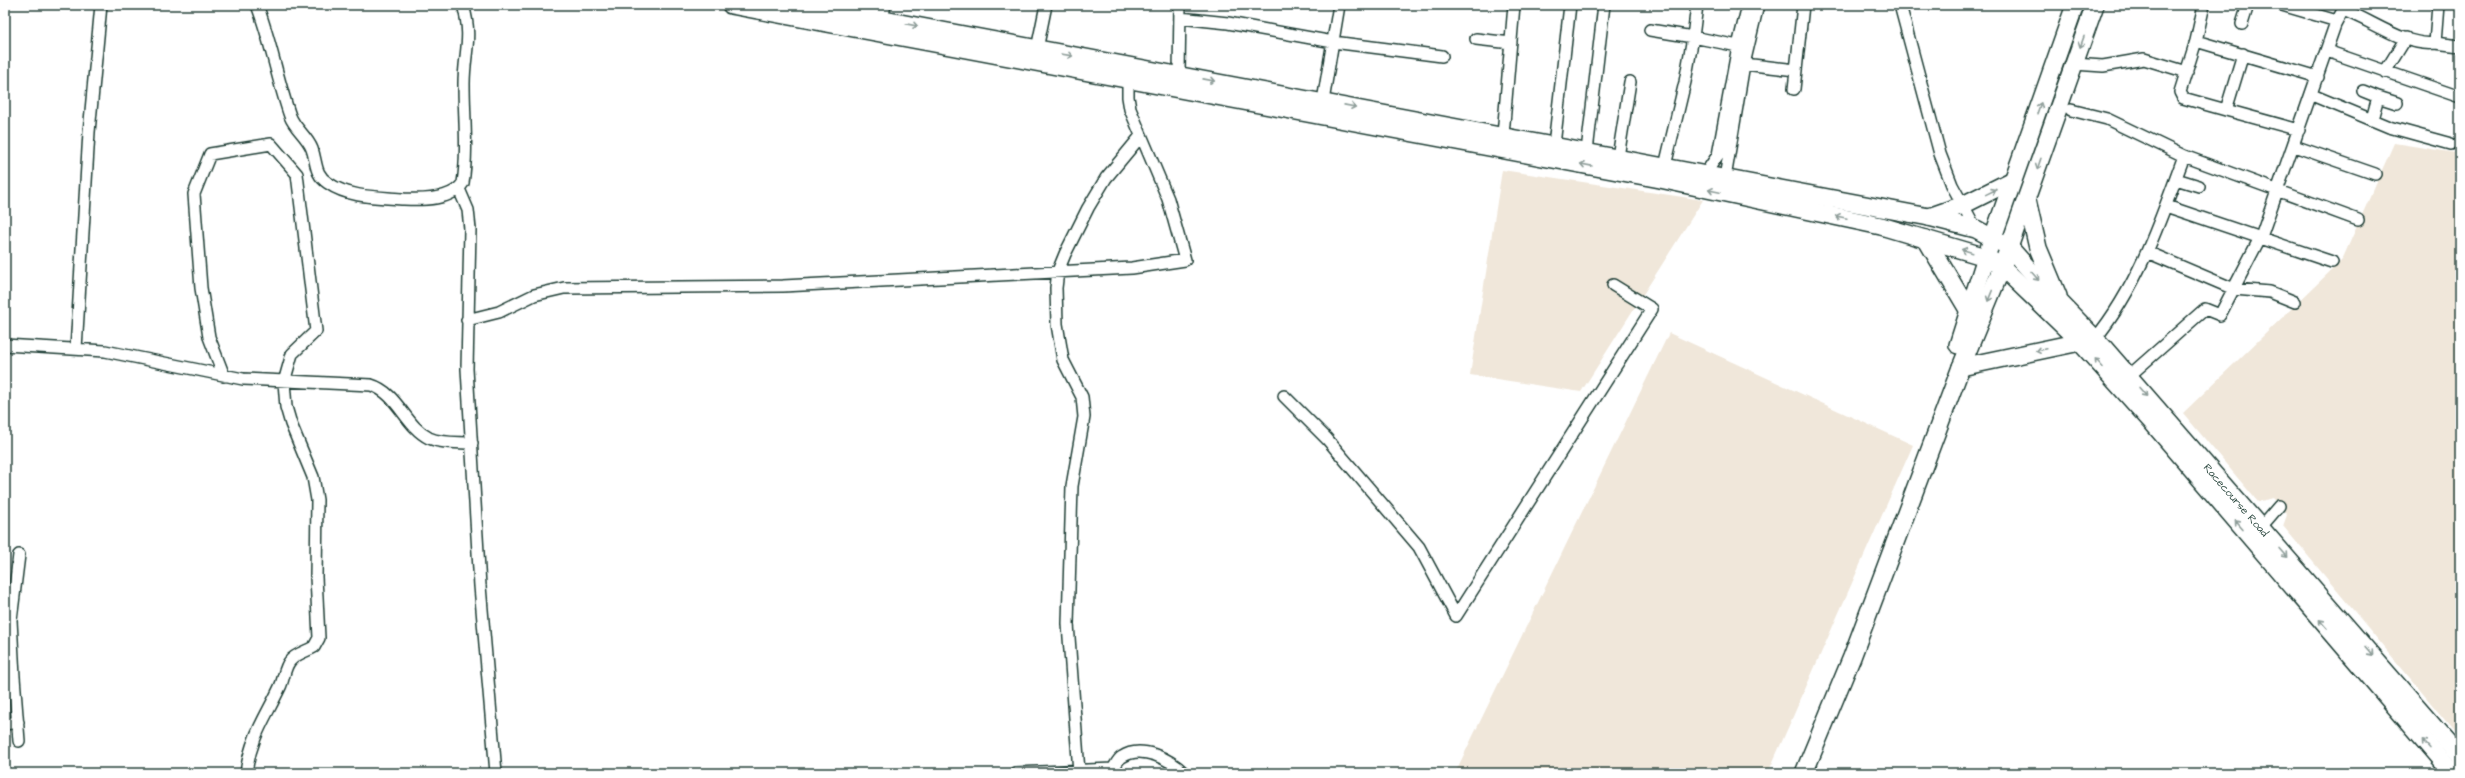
<svg xmlns="http://www.w3.org/2000/svg" width="2465" height="778" font-family="'Architects Daughter',sans-serif">
<style>
.built{fill:#f0e7da}
.lines{fill:none;stroke-linecap:round;stroke-linejoin:round}
.street-casing{stroke:#1f3d34;stroke-width:14}
.primary-casing{stroke:#1f3d34;stroke-width:20}
.street{stroke:#fff;stroke-width:11}
.primary{stroke:#fff;stroke-width:17}
.oneway{stroke:#8f9e9a}
.labels{text-anchor:middle;dominant-baseline:central;stroke-width:3;stroke-linejoin:round;paint-order:stroke}
.street-label{font-size:11px;fill:#1f3d34;stroke:#fff}
</style>
<rect width="100%" height="100%" fill="#fff"/>
<filter id="ink" filterUnits="userSpaceOnUse"><feTurbulence type="fractalNoise" baseFrequency=".025" numOctaves="2"/><feDisplacementMap in="SourceGraphic" scale="8" xChannelSelector="R" yChannelSelector="G"/><feConvolveMatrix kernelMatrix="1 2 1 2 8 2 1 2 1" color-interpolation-filters="sRGB"/></filter>
<g filter="url(#ink)">
<path class="built" d="M2394,143L2456,153L2460,149V738L2283,526L2287,515L2272,498L2258,502L2183,413L2342,260Z
M1502,170L1703,200L1581,392L1470,375Z
M1669,333L1913,445L1768,773H1455Z"/>
<g class="lines">
<defs>
<path id="street" d="M257,5C271,41 277,79 290,116C295,129 307,136 312,149C317,162 314,174 328,183C349,198 380,197 404,199C423,200 452,200 463,183C468,150 464,118 464,84C464,52 473,39 463,5
M1900,5L1940,154L1952,185L1976,229
M2204,5L2196,41L2318,77
M2282,5L2337,21
M2438,5L2435,43L2460,46
M1180,18L1228,23L1333,42L1442,56
M882,19L885,5
M2242,24L2248,5
M1650,30L1693,37L1697,5
M1476,39L1511,43
M2196,41L2180,92L2183,98L2226,110L2243,54
M1738,46L1748,5
M1037,49L1046,5
M2327,51L2460,97
M1744,64L1796,70
M2074,64L2103,66L2144,59L2187,72
M2385,72L2406,38
M1179,74L1180,5
M1794,89L1803,5
M2363,91L2378,97
M2312,95L2389,127L2451,144
M1323,101L1339,5
M2071,110L2107,119L2184,156
M2226,110L2299,130
M2372,119L2378,97L2397,103
M1503,135L1514,5
M1554,145L1570,5
M2294,146L2375,174
M1587,151L1604,5
M1618,157L1630,82
M1665,166L1685,82L1693,37L1738,46L1718,155L1705,174
M1725,178L1744,64L1758,5
M2176,179L2199,186
M459,189L468,210L470,229L467,369L480,586L496,773
M2166,206L2332,262
M2147,252L2234,289L2270,292L2295,302
M467,320L499,312L534,295L564,288L783,286L1132,268L1185,260L1168,199L1130,109L1128,97V80
M2095,339C2138,287 2161,219 2184,156L2358,220
M5,345L105,351L243,379L371,385C398,393 405,426 429,438C442,444 458,442 472,443
M76,349L89,132L101,5
M224,376L209,337L201,288L194,194L210,154L271,144L297,174L316,331L292,354L284,382L286,407L291,424L313,477L317,500L316,577L319,638L314,647C307,651 295,654 290,661C284,668 284,679 280,687C265,719 251,736 246,773
M2129,376L2205,309L2220,315L2262,234L2335,25L2343,10C2370,19 2405,47 2435,43
M1284,396L1327,439L1419,547L1456,616L1652,309L1613,285
M2261,527L2279,506
M5,677H14L11,620L19,555
M14,677L19,741
M5,724L18,722
M1079,772L1068,624L1072,486L1084,417L1082,397L1063,360L1057,324L1056,288L1058,271L1065,254L1088,208L1106,178L1140,137
M1015,773L1113,769
M1114,773L1113,769C1115,766 1118,759 1122,757C1141,744 1170,759 1184,773"/>
<g id="primary">
<path d="M731,5L1660,179L1881,226L1986,257L2002,267L2080,342L2151,421L2452,773"/>
<path id="s1" d="M804,5L1929,217L1976,229L2009,247L2043,285L2105,349L2460,757"/>
<path d="M2027,200L2038,248L2058,296"/>
<path d="M1929,217L1963,205L2013,180"/>
<path d="M1926,239L1970,313"/>
<path d="M1958,345L1986,257L2075,5"/>
<path d="M1961,367L2080,342"/>
<path d="M1804,773L1852,657L1961,367L2002,267L2095,5"/>
</g>
</defs>
<use href="#street" class="street-casing"/>
<use href="#primary" class="primary-casing"/>
<use href="#street" class="street"/>
<use href="#primary" class="primary"/>
</g>
<defs><path id="oneway-shaft" d="M-6 0H5M1.5-3L5.5 0L1.5 3" fill="none" stroke-width="1.6" stroke-linecap="round" stroke-linejoin="round"/></defs>
<g class="oneway">
<use href="#oneway-shaft" transform="translate(912 25) rotate(11)"/>
<use href="#oneway-shaft" transform="translate(2082 42) rotate(110)"/>
<use href="#oneway-shaft" transform="translate(1067 55) rotate(10)"/>
<use href="#oneway-shaft" transform="translate(1209 80) rotate(11)"/>
<use href="#oneway-shaft" transform="translate(1350 106) rotate(11)"/>
<use href="#oneway-shaft" transform="translate(2039 108) rotate(-71)"/>
<use href="#oneway-shaft" transform="translate(2039 164) rotate(109)"/>
<use href="#oneway-shaft" transform="translate(1586 165) rotate(-169)"/>
<use href="#oneway-shaft" transform="translate(1714 191) rotate(-168)"/>
<use href="#oneway-shaft" transform="translate(1991 192) rotate(-26)"/>
<use href="#oneway-shaft" transform="translate(1841 217) rotate(-168)"/>
<use href="#oneway-shaft" transform="translate(1967 251) rotate(-163)"/>
<use href="#oneway-shaft" transform="translate(2035 276) rotate(49)"/>
<use href="#oneway-shaft" transform="translate(1990 296) rotate(112)"/>
<use href="#oneway-shaft" transform="translate(2041 350) rotate(168)"/>
<use href="#oneway-shaft" transform="translate(2099 363) rotate(-132)"/>
<use href="#oneway-shaft" transform="translate(2143 392) rotate(49)"/>
<use href="#oneway-shaft" transform="translate(2239 525) rotate(-131)"/>
<use href="#oneway-shaft" transform="translate(2283 553) rotate(49)"/>
<use href="#oneway-shaft" transform="translate(2323 624) rotate(-131)"/>
<use href="#oneway-shaft" transform="translate(2369 651) rotate(49)"/>
<use href="#oneway-shaft" transform="translate(2426 744) rotate(-131)"/>
</g>
</g>
<g class="labels">
<g class="street-label">
<text stroke="none"><textPath href="#s1" startOffset="1571">Racecourse Road</textPath></text>
</g>
</g>
<rect width="2465" height="778" fill="none" stroke="#fff" stroke-width="20"/>
<rect x="10" y="10" width="2445" height="758" fill="none" stroke="#1f3d34" stroke-width="1.5" filter="url(#ink)"/>
</svg>
